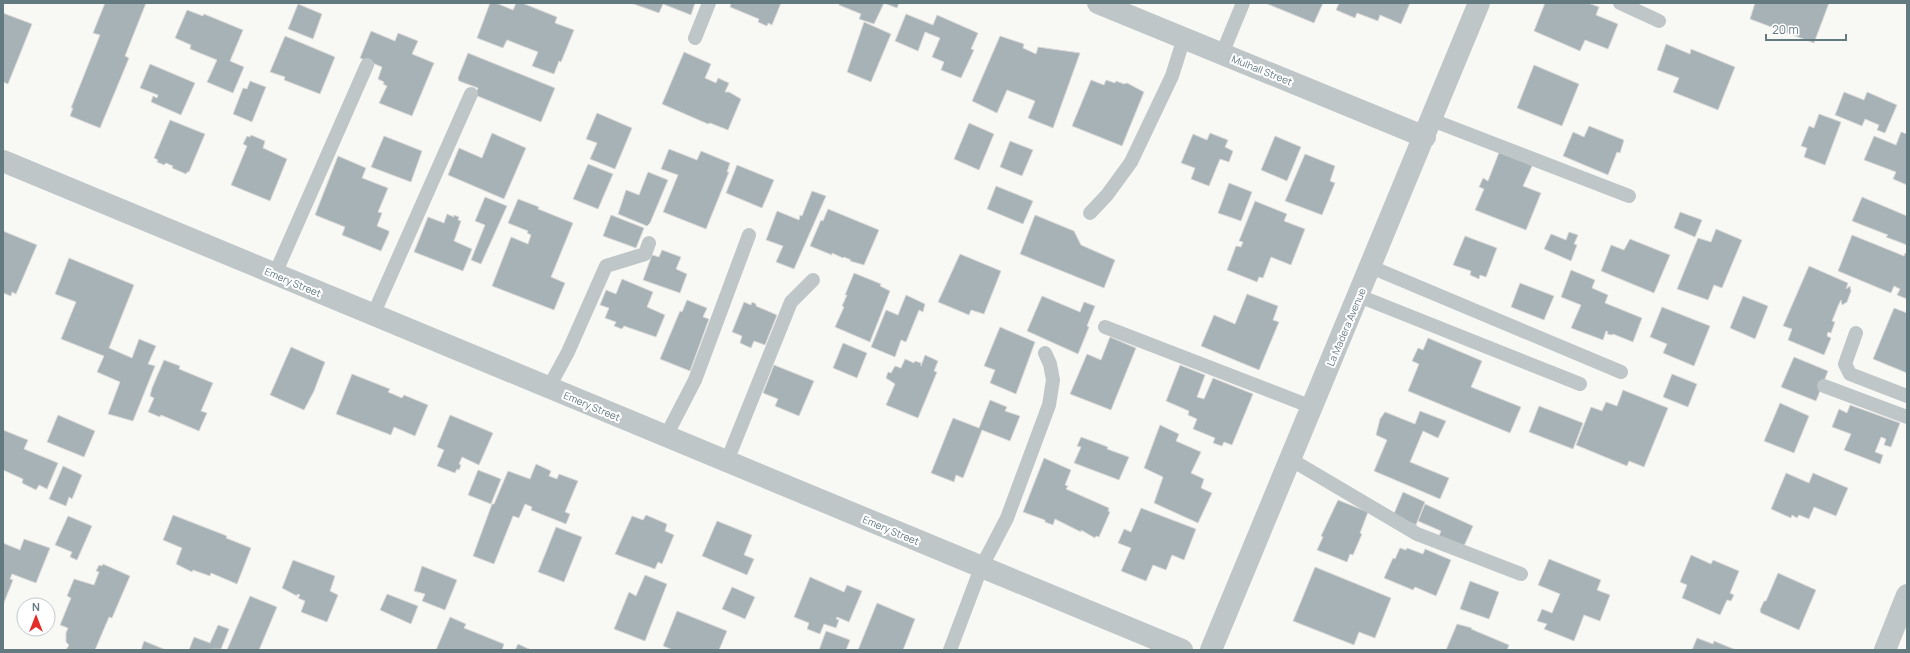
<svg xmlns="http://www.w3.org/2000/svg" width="1910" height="653" font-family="Manrope,sans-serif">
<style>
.building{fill:#a6b2b5;stroke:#dad9d8}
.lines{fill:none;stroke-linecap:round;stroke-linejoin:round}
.service{stroke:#bfc6c8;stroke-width:14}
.minor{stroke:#bfc6c8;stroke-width:22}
.labels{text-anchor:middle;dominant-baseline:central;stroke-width:4;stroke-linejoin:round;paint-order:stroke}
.street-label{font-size:10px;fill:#637a81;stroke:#fff}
</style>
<rect width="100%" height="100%" fill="#f8f8f5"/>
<path class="building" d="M105,3H146L125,56L129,58L100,128L70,116L73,108H71L100,35L93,33Z
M490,3H496L513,10L516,3H522L557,17L555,23L574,30L561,62L559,61L554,74L532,66L538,52L507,40L503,48L477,38Z
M631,3H695L691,15L663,4L659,13Z
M731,3H781L772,25L768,23L767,26L758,22L759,19L730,7Z
M839,3H884L874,24L859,19L861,14L839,5Z
M884,3H899L897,8Z
M1265,3H1323L1314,23Z
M1339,3H1410L1401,24L1380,15L1378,21L1357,13L1355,18L1336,10Z
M1545,3H1588L1599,7L1596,15L1618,24L1608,49L1585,40L1580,51L1534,31Z
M1755,3H1829L1814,43L1750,19Z
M298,4L322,14L313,39L288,29Z
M187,10L203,16L204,14L243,30L230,61L244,67L233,93L207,82L217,60L190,49L191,45L175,38Z
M3,13L32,24L8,84L3,82Z
M906,14L933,25L937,15L978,33L971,49L974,50L961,78L941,70L944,62L932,57L940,38L925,32L918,51L895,41Z
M864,22L891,34L871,82L847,72Z
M371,31L395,41L398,33L418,41L412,54L434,63L412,116L379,103L387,86L383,84L384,82L378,79L382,67L360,58Z
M285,36L335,57L320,94L284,80L285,77L270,72Z
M1000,36L1024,44L1023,48L1036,54L1038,47L1080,53L1053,128L1028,118L1035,101L1007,90L997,113L972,101Z
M1666,44L1690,54L1691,49L1735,67L1718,110L1673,92L1679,78L1657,70Z
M684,52L711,64L705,78L716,83L718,78L729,83L725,92H729L741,99L728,130L710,123L708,124L662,104Z
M468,53L555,88L541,122L475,95L478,88L459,81L458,78Z
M150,64L195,83L181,115L151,102L153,96L157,98L158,95L140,88Z
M1534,65L1579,84L1562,126L1517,108Z
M1091,80L1104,85L1106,80L1115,83L1116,81L1124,84L1127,83L1144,92L1122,146L1072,126Z
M250,81L266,87L252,122L233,114L243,88L247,89Z
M1844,92L1864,100L1867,92L1897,105L1885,133L1877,130L1879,125L1865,119L1862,126L1835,115Z
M597,113L632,128L615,169L590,159L597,143L586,139Z
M1819,114L1841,122L1825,165L1804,157L1807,148L1801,146L1809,126L1814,128Z
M170,120L205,134L189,172H187L186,174L172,168L173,166L166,163L164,165L157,162L158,160L154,158Z
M969,123L994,134L979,170L954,159Z
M1589,126L1624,140L1620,153L1617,152L1608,175L1563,156L1573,132L1584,137Z
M1901,132L1907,134V185L1893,179L1896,172L1864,160L1874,136L1896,145Z
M492,133L526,148L504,199L448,175L459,148L482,158Z
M1210,133L1228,140L1225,147L1233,151L1229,162L1220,159L1209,186L1191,179L1195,168L1181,163L1193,134L1207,140Z
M251,135L265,141L263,148L287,159L270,201L231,185L247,146L243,144L247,136L250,137Z
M384,136L422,151L411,182L371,167Z
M1275,136L1301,147L1287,181L1261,170Z
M1010,141L1033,150L1022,176L1000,167Z
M669,149L697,160L701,151L730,163L727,172H729L706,229L663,212L678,175L661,169Z
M1500,150L1533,164L1523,186L1541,193L1526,230L1475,210L1484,189L1479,187L1483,178L1488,181Z
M1305,154L1335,166L1330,181L1335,183L1322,215L1285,201Z
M338,156L366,168L362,178L388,188L378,212L382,213L377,226L389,231V233L381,251L342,235L345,227L315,215Z
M588,164L613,174L598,209L573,199Z
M737,165L774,180L762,208L726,193Z
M648,172L668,180L650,223L647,226L618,214L626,190L639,195Z
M1229,183L1252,192L1241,221L1218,213Z
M996,186L1033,201L1023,224L987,209Z
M812,191L826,196L794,269L776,262L783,246L766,240L777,211L799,220L800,215L802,216Z
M485,197L507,206L481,264L471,260L485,225L475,221Z
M1862,197L1907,216V245L1886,237L1888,235L1852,221Z
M518,199L539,207L538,209L573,223L551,277L565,283L554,310L492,286L511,237L528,244L531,235L527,233L528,231L508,223Z
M1255,201L1287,214L1284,221L1305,229L1291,265L1271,257L1263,278L1259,277L1257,282L1227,270L1236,246L1241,247L1243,242L1239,241Z
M828,209L879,230L864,265L850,261L851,260L844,257L843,258L832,253V255L810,246L821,220L823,221Z
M1680,212L1702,220L1695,237L1674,228Z
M447,214L454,217V215L459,217L458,220L461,221L454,241L472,249L463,271L414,252L428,217L444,223Z
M611,215L644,228L636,248L603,236Z
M1035,215L1074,231L1081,245L1115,260L1104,288L1020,254Z
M1716,229L1742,240L1722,288L1714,285L1708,300L1677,289L1698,238L1711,242Z
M3,231L37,245L16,294L12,292L11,296L3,293Z
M1569,232L1578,235L1574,244L1577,245L1571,261L1544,249L1551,234L1566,240Z
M1852,235L1904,256L1905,253L1907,254V299L1897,295L1900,289L1894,286L1891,293L1838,271Z
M1465,236L1497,248L1486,277L1480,275L1479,279L1470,275L1471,271L1453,265Z
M1630,239L1670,255L1654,293L1601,271L1611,245L1624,250Z
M662,250L681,257L676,269L687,274L680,293L643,280L652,255L659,257Z
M960,254L1001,271L984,314L971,310L969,315L938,302Z
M69,258L134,285L109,348L132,358L139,339L156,346L148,364L155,366L133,421L108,414L120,382L97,372L104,356L61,339L76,302L55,294Z
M1809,266L1848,283L1846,289L1850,286L1851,291L1847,302L1842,305L1841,300L1838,306L1832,321L1835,322L1831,333L1828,332L1827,336L1831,338L1824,355L1788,340L1792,329L1783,326Z
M1571,270L1595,280L1592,288L1608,295L1605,303L1642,318L1633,342L1613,334L1612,335L1607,334L1608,332L1606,331L1603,340L1571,328L1581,305L1561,297Z
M854,273L881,284L880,286L890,291L870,342L835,327L844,307L842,306L847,295H845Z
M622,279L653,292L647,307L665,315L656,337L624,326L622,329L614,326L616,322L605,318L609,308L600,305L606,290L616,294Z
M1520,283L1554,296L1544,320L1511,307Z
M1247,294L1278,306L1273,320L1279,322L1259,370L1201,346L1214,315L1235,324Z
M906,295L925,304L923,312L919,310L906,342L901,340L895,357L871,347L886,310L898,315Z
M1042,296L1080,312L1084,302L1095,306L1087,326L1089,327L1078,354L1027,331Z
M1743,296L1768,306L1755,339L1730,328Z
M687,300L707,308L703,317L709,319L690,371L660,359L680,311L682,312Z
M744,302L751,305L752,302L756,304V306L777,315L765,345L754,341L751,348L740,343L742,336L732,332Z
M1662,307L1710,326L1694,366L1663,353L1667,344L1650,337Z
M1894,308L1907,313V373L1873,359Z
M1000,327L1035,342L1016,394L990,383L995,370L984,366Z
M1110,337L1136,348L1111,410L1070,394L1087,354L1101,360Z
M1428,338L1482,361L1471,387L1521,407L1510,433L1408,391L1419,364L1412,361L1418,348L1423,350Z
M843,343L867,353L857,378L833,368Z
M291,347L325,362L314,391L304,410L270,395Z
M925,355L938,361L934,371L937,372L918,418L886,405L895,384L886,378L888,372L891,373L895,366L901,368L905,359L914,363L915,361L921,363V366Z
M1794,357L1828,371L1816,401L1781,387Z
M164,360L180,366L179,369L213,383L201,411L207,413L199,431L161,415L160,417L148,412L154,398L150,396L152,388Z
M774,365L814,381L799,416L775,406L778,399L763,393Z
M1180,365L1205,375L1197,397L1204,399L1213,378L1253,394L1232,445L1224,442L1222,446L1213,443L1215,438L1193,429L1197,419L1188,415L1189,411L1166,401Z
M352,374L390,389L388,392L402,398L404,395L428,405L415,436L394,427L391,435L336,414Z
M1672,374L1697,384L1688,407L1663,397Z
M1623,390L1668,408L1644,467L1629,461L1627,466L1576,445L1591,407L1602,411L1606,402L1617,406Z
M990,400L1007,407L1005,411L1020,416L1010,441L982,430L963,478L956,475L954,482L931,473L953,418L979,428Z
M1780,403L1809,416L1794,453L1764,441Z
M1850,405L1900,423L1891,447L1884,445L1886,439L1881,437L1875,452L1883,455L1880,464L1844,450L1851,434L1832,427L1839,409L1847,413Z
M1539,406L1583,423L1573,449L1529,432Z
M1420,411L1446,421L1438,438L1423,431L1410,462L1449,478L1440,499L1374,471L1387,440L1376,435L1380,419L1385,412L1415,424Z
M58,415L95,431L84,457L47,442Z
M450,415L493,433L479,465L462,457L459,464L461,465L459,470L457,469L455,473L437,466L444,450L437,447Z
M1160,425L1179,434L1176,441L1201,452L1191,473L1204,479L1201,488L1212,493L1198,523L1154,503L1163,477L1144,468Z
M3,430L28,440L24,449L58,463L47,489L39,485L36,490L22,483L23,479L3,470Z
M1081,437L1108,447L1107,449L1129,457L1119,480L1074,463L1081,447L1077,446Z
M1044,458L1071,470L1065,485L1068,486L1066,489L1109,508L1108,511L1110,512L1099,537L1096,536L1095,538L1081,530V532L1055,519L1053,525L1045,522V520L1023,512Z
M536,464L551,471L549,476L557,479L559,474L578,481L565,512L570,514L566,524L531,510L532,507L525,504L519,518L513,516L494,564L473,556L492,504H494L508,471L530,479Z
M63,466L82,475L72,499L69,497L66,506L49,499Z
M478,470L501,479L491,504L468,495Z
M1786,473L1809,483L1813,473L1848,488L1836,516L1814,507L1809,519L1799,515L1797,518L1792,515L1791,518L1771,509Z
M1403,492L1425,502L1416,525L1393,516Z
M1338,500L1368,512L1360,533L1362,534L1353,555L1350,554L1347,562L1317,550L1323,537L1321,536Z
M1425,504L1473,526L1464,546L1439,536L1441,531L1418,521Z
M1141,508L1196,529L1184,560L1172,555L1166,570L1153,565L1146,581L1121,571L1131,548L1118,543L1124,529L1131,532Z
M173,515L227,536L226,538L251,548L237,584L211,573L210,576L193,570L192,572L176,564L182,548L163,540Z
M646,515L667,524L665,531L674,535L662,564L658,562L655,569L615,554L632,516L643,520Z
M68,516L92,526L77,560L70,557L72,552L55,545Z
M717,521L752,535L744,555L754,559L747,575L702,556Z
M556,527L582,537L564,582L538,572Z
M24,539L50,548L36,583L12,574L10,579L13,580L3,605V543L20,550Z
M1400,548L1406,550L1407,548L1423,554L1425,549L1451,560L1436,596L1415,587L1413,590L1384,578L1393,558L1395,559Z
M1691,555L1711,564L1713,560L1739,571L1730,593L1734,595L1731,601L1727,600L1720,615L1682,598L1687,585L1680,582Z
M1549,559L1601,580L1597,590L1610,595L1600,621L1584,615L1574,641L1544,629L1547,624L1537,621L1542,609L1552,613L1560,594L1538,585Z
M293,560L335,576L330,591L338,595L327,622L301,612L305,601L298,598L300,595L297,594V596L282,588Z
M103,564L130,576L112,618L109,617L95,650H66L69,645L66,642V633L68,628L60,625L71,598L67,596L74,579L94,585L99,572L96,571L99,565L102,566Z
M422,566L457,580L445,610L422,601L425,594L414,591Z
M1315,567L1391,598L1375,638L1359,632L1354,645L1293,621Z
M1778,573L1816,590L1799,630L1761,613L1760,610L1764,601H1766Z
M645,575L667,584L645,641L614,629L629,592L636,596Z
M810,577L844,592L847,585L862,591L849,622L837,617L836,619L839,620L836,628L824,624L820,634L807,629L809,623L794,617Z
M1470,581L1499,592L1489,619L1460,609Z
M732,587L755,597L745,619L722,609Z
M387,594L418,606L411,624L380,610Z
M250,596L277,607L259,650H227Z
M877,603L915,619L903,650H858Z
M677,611L727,631L719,650H673L663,646Z
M450,617L466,624L464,628L504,644L502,650H436Z
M1457,624L1472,628L1471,629L1509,645L1507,650H1446Z
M218,625L229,629L221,649L189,650L194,637L210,643Z
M826,631L850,640L846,650H819Z
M1697,638L1713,644L1714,641L1736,650H1692Z
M144,641L166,650H141Z
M518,644L531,650H515Z"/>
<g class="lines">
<path class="service" d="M1620,3L1659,21
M695,38L709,3
M1222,54L1243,3
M1432,120L1629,196
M1090,213L1107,195L1131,162L1172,76L1184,38
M1371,267L1621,372
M275,274L367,65
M1359,296L1580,384
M373,315L471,94
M1105,327L1312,407
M1856,333L1845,364L1850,374L1907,396
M1824,386L1907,417
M549,387L568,352L606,266L645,254L649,243
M666,436L695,380L749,235
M1290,459L1417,534L1521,574
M727,461L791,302L813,280
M950,650L981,568L1007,518L1049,405L1053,380L1050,364L1045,353"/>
<path class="minor" d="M1098,3L1425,137
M3,161L1182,650
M1211,650L1479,3
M1885,650L1907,595"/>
</g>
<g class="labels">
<g class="street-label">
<text transform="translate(1262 70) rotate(22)">Mulhall Street</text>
<text transform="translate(293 282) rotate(23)">Emery Street</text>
<text transform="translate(1346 327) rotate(-67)">La Madera Avenue</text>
<text transform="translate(592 406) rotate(23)">Emery Street</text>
<text transform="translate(891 530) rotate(23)">Emery Street</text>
</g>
</g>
<rect width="1910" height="653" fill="none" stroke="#637a81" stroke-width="8"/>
<g transform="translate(36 617)"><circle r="19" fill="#ffffff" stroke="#c1cacd"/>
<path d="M0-3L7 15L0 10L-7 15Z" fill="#e52b28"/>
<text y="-6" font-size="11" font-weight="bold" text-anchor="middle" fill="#637a81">N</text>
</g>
<path d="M1766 34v6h80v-6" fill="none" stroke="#637a81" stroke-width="2"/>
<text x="1772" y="34" font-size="12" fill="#637a81" stroke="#ffffff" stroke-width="3" paint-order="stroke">20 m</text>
</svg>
